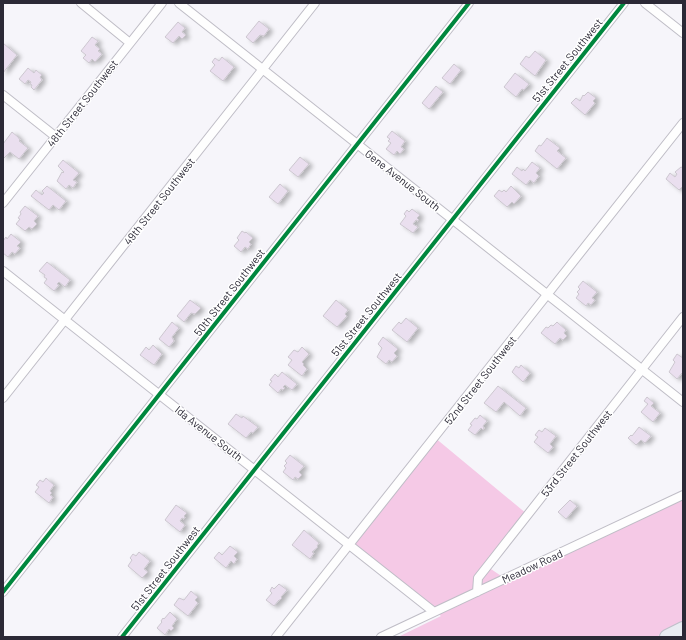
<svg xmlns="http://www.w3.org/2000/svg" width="686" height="640" font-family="Barlow,sans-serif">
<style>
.green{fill:#f5c9e6}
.building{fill:#eadfef;stroke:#ccc7cf;filter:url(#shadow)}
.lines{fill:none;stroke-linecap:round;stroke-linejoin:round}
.street-casing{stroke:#bfbdc6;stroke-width:10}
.highway-casing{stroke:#bebfc8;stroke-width:16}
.street{stroke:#fefefe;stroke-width:8}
.highway{stroke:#e9ecf2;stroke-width:14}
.cycleway-casing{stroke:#fff;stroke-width:6}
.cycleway{stroke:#00873e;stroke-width:4}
.labels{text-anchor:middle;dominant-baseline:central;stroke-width:3;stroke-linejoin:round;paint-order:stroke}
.street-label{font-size:11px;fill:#2b2936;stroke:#fff}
</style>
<defs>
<filter id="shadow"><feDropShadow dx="4" dy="2" stdDeviation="2" flood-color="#0004"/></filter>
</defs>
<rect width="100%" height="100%" fill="#f6f5fa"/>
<path class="green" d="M434,437L527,514L488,567L507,580L683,495V624L656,637H398L441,616L351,542Z"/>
<path class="building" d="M259,21L269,29L264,36L260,35L253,43L246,37Z
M178,22L185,28L182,32L186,35L182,39L179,36L173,43L165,37Z
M92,37L98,41L95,45L100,49L98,51L102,54L95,62L92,59L89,63L83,58L86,55L81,51Z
M3,43L17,55L3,73Z
M535,51L546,60L535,76L520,64L526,56L529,58Z
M222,57L234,67L223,81L210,71L215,65L212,62L215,58L219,61Z
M454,64L461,70L450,84L442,78Z
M28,68L34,73L36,70L42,75L40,77L42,80L34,90L31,87L32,85L30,84L31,82L28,80L25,84L19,79Z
M515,73L529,84L524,90L522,89L516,97L504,87Z
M436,86L443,92L429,109L422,103Z
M588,92L596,98L593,101L595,103L585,115L571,103L576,98L580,101L583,95L584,96Z
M392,131L405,141L401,147L404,149L400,154L397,151L394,155L386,149L391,143L388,141L390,139L387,137Z
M12,132L18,137L20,140L19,141L28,148L19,159L10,152L4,158L3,157V144Z
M547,138L560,148L557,151L566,158L557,169L535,151L539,145L541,146Z
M300,157L309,164L298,177L289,170Z
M63,160L79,173L73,180L77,182L73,188L69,185L66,189L57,181L62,172L63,173L64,172L58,166Z
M532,162L540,168L536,173L539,176L534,183L530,180L526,185L512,174L517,167L522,171L523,169L525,171Z
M681,167L683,168V186L679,190L666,179L670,173L675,177L677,174L675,172Z
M280,184L288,191L278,204L269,197Z
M47,186L66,201L59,210L53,205L49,210L31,196L36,190L42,195L44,193L42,191Z
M511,186L521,196L514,204L512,202L507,207L494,196L499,190L502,192L504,190L506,192Z
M25,206L38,216L34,221L37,224L32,229L29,227L25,231L16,224L20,219L18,218L21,214L20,212Z
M412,209L420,215L417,218L419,220L418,221L416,220L413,224L418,227L413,233L400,224L406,216L404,214L407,210L409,212Z
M242,231L245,233L246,232L253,238L249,242L251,244L248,249L245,247L241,252L234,246L239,240L237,238Z
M11,234L21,242L17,246L20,248L15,254L12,252L8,257L3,253V241L6,237L7,239Z
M47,262L70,280L65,287L59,282L57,284L59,285L54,291L44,283L47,279L44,277L45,275L39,271Z
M583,281L597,292L592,298L595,300L591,305L588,303L586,306L576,298L579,294L577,292L580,289L578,287Z
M190,300L201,308L195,314L191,313L184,322L177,316Z
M336,300L348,310L345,314L347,316L337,327L323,316Z
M406,318L418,328L407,342L392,330L399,322L401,324Z
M172,322L179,328L172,337L174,341L169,347L159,339Z
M557,322L566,330L564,333L567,336L563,340L560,338L555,344L541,333L546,327L548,328L551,325L553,326Z
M383,337L398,349L394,353L397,356L392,362L389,360L386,364L377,357L382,348L378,344Z
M153,345L162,354L154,365L140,355L146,347L149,350Z
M302,347L309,354L302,362L304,364L303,365L307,369L302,376L288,365L292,360L288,357L294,350L298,352Z
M677,354L683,358V375L682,373L677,379L669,372L675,362L673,360Z
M521,365L530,373L523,382L512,372L516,366L519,368Z
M282,372L297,384L292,390L285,385L283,387L285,388L283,390L281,389L278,393L269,385L272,381L270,380L275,374L278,377Z
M498,386L526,408L520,416L504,402L496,412L484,403Z
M647,397L654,403L651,406L660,413L653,422L641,412L648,404L644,401Z
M236,414L242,418L243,416L258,427L253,433L251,432L246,438L228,424Z
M480,415L487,421L483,426L484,428L483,430L481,428L475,435L468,430L472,425L470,424L475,418L477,419Z
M639,427L651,436L645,443L641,440L636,445L628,438L631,435L632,436Z
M545,428L556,436L550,444L553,447L548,453L534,442L538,437L535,435L539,430L542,432Z
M290,455L304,466L299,472L302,475L298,479L295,477L293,480L283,472L286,468L284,466L287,463L285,461Z
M46,478L54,485L50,491L52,493L50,495L53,497L49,503L35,492L39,487L36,485L40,480L43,482Z
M570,500L577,506L566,519L558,512Z
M176,505L187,513L184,516L185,517L184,519L182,518L180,521L185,525L180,532L165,520Z
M304,530L319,543L317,546L318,547L312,552L314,553L310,559L292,545Z
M230,546L238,552L234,556L237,559L234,564L231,561L226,568L214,558L219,552L222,555Z
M139,552L150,561L144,569L148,572L142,578L128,566L132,560L130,558L133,554L136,556Z
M279,584L287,590L281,597L282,598L280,600H279L274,606L266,600L272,593L270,591L272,587L274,589Z
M191,591L198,597L195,600L198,603L188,616L174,605L179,598L184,600Z
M170,612L177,619L172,626L174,628L171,631L169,629L165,635L157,628L162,622L161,621L163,618L164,619Z"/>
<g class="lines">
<defs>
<path id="street" d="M81,3L130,43
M179,3L683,402
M645,3L683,33
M3,95L56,137
M3,203L162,3
M3,271L434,612
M3,398L315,3
M3,592L469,3
M477,592L478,578L493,559L683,317
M122,637L624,3
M276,637L683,123
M381,637L683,495"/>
<path id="highway" d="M667,637L683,629"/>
</defs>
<use href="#street" class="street-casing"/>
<use href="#highway" class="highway-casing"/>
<use href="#street" class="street"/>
<use href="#highway" class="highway"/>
<defs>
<path id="cycleway" d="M3,592L469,3
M122,637L624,3"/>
</defs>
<use href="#cycleway" class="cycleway-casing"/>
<use href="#cycleway" class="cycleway"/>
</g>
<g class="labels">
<g class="street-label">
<text transform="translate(567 60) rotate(-51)">51st Street Southwest</text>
<text transform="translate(82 103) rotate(-52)">48th Street Southwest</text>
<text transform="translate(403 180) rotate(38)">Gene Avenue South</text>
<text transform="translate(159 201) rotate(-52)">49th Street Southwest</text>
<text transform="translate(229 292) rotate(-52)">50th Street Southwest</text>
<text transform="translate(366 314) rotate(-51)">51st Street Southwest</text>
<text transform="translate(480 380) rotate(-52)">52nd Street Southwest</text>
<text transform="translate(209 433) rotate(38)">Ida Avenue South</text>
<text transform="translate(576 453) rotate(-52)">53rd Street Southwest</text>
<text transform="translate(532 566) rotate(-25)">Meadow Road</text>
<text transform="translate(165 568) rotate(-52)">51st Street Southwest</text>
</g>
</g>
<rect width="686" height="640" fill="none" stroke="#2b2936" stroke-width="8"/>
</svg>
